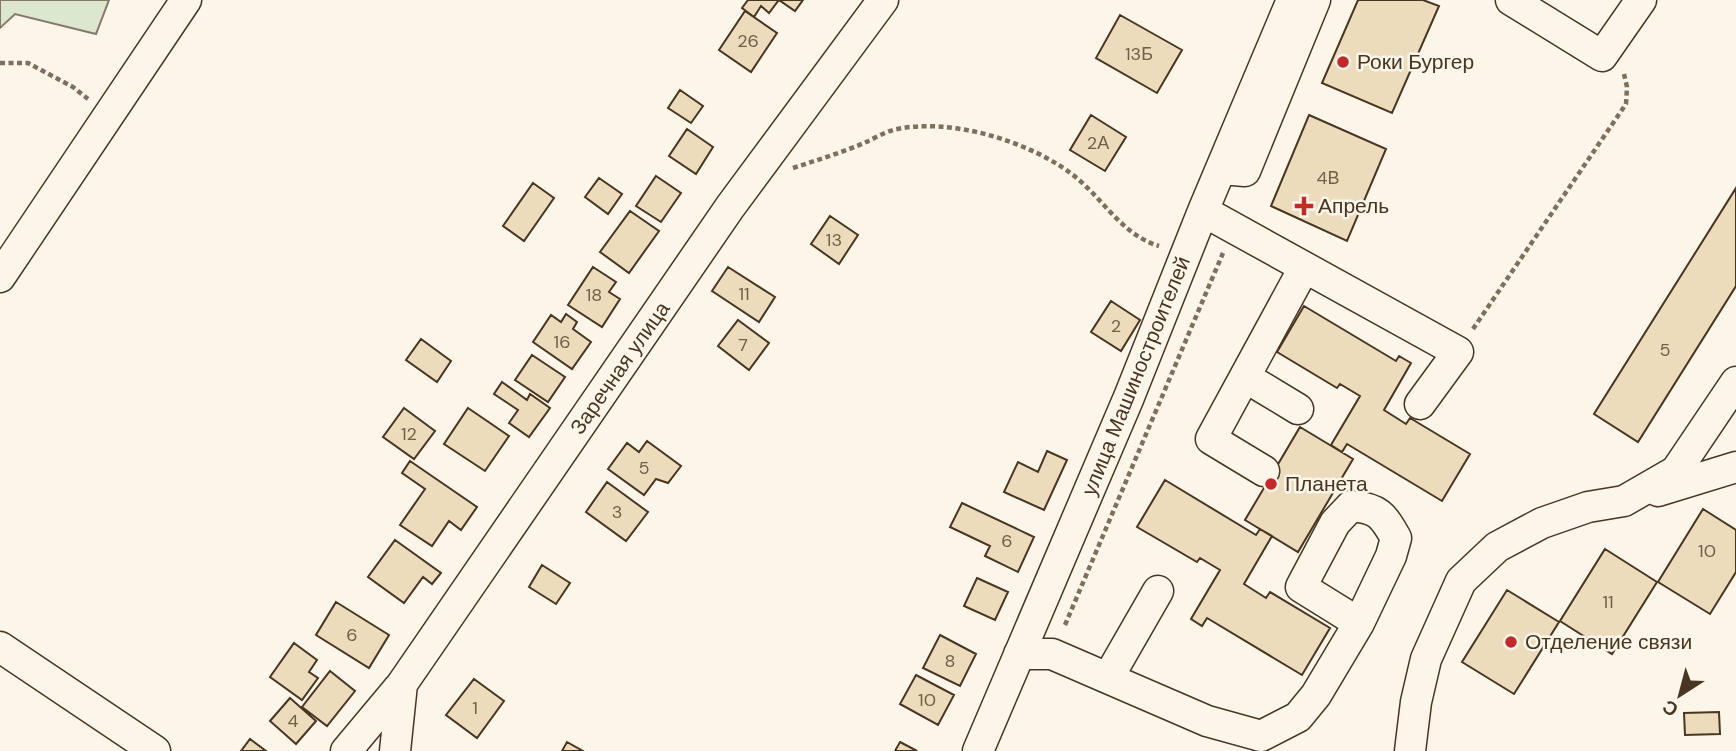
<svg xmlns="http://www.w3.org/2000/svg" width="1736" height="751" font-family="'DM Sans',sans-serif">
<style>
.green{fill:#dce7d0;stroke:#887966;stroke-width:2}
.building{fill:#ecdcbc;stroke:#4a3520;stroke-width:2}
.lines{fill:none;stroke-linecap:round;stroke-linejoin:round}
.minor-casing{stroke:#4a3520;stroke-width:33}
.path{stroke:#7f6f5c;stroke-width:4.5;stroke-dasharray:5 3.5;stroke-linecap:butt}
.minor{stroke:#fbf6e9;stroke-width:30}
.poi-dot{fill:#c62828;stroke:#fbf6e9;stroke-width:2.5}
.labels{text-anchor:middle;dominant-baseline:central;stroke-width:5;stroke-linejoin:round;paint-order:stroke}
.number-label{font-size:18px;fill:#725f47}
.poi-label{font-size:21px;fill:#4a3520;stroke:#fbf6e9;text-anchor:start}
.street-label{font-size:21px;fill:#4a3520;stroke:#fbf6e9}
</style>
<rect width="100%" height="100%" fill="#fbf6e9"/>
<path class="green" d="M0,0H109L96,34L15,14L0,28Z"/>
<path class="building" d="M748,0H777L778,1L769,13L761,6L754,17L742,8Z
M779,0H803L795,11Z
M1358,0H1423L1439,6L1392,113L1322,83Z
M745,11L777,33L751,72L719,50Z
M1120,15L1182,50L1157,93L1096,58Z
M680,90L703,106L691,123L668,108Z
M1091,115L1126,137L1105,171L1070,150Z
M1309,115L1386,149L1347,241L1271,206Z
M687,129L713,147L696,174L669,156Z
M656,176L681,193L661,222L636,206Z
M599,178L622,194L608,214L585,197Z
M533,183L554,198L524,241L503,226Z
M1736,188V286L1638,442L1594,414Z
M630,211L659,231L629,273L600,252Z
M830,216L858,235L839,264L811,244Z
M593,267L616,282L609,292L620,299L602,327L568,305Z
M728,267L775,297L759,322L712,291Z
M1111,301L1140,320L1121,351L1091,332Z
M1304,306L1396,361L1399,356L1411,363L1384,410L1406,424L1410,418L1470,454L1442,501L1347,444L1342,452L1331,445L1360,396L1340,384L1337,388L1277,352Z
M566,314L577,322L573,329L591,342L572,369L533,342L551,315L561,322Z
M738,320L769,343L749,370L718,346Z
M421,339L451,361L437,382L406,360Z
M532,355L565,377L548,402L515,380Z
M502,382L527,400L530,394L550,408L529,437L509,423L518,410L494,394Z
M404,408L435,431L414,459L383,437Z
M468,408L509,436L485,471L444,444Z
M1300,427L1353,459L1298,552L1245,520Z
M647,441L681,466L668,483L656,479L644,495L608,469L627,443L639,452Z
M1047,451L1067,460L1044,510L1004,492L1018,462L1038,472Z
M410,461L477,507L461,530L449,521L432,546L400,525L425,489L402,473Z
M1165,480L1256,535L1260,529L1272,536L1244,584L1266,598L1270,592L1330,628L1302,675L1207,618L1202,626L1191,619L1220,570L1200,558L1197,562L1137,527Z
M607,482L648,512L626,541L586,512Z
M962,503L1034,537L1018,572L985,556L990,546L950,527Z
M1703,509L1736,530V572L1710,614L1658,582Z
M395,540L441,573L432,584L423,577L404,603L368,577Z
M1605,549L1657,582L1612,654L1560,621Z
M542,565L570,583L556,604L529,587Z
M977,578L1008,592L995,620L964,606Z
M1507,590L1559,622L1514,694L1462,662Z
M336,602L389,635L369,668L316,635Z
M940,635L976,654L960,686L923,668Z
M294,643L317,660L309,672L318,678L302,700L270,677Z
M330,671L355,691L327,726L302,707Z
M916,675L954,695L938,725L900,704Z
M474,679L504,701L477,738L446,715Z
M290,698L316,721L296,744L270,721Z
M1719,712L1720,734L1685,735L1684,713Z
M250,739L266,751H241Z
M567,742L583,751H562Z
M900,742L917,751H895Z"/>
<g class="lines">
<defs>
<path id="minor" d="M1511,0L1602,56L1641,0
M1221,169L1245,171L1315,0
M1203,211L1458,352L1420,404
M0,277L186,0
M1245,377L1298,409
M1264,471L1211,439L1304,268
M1658,491L1736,467
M0,647L155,751
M1019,654H1052L1207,721L1261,736L1298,717L1316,695L1359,623L1301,587L1335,523L1351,506C1378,508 1383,515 1396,538L1391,556L1359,623
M1108,678L1158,591
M346,751L402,684
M395,751L402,684L730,207L883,0
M978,751L1129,397L1203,211L1292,0
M1410,751L1416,702L1426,659L1461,581L1497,547L1542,523L1588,507L1624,501L1676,471L1736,382"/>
</defs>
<use href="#minor" class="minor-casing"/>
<path class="path" d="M0,63H28L73,87L88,99
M793,168C817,160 841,153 864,143C873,139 883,133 893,130C949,116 1034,142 1078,179C1106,203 1123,235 1159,246
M1473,329L1626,104L1627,87L1624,74
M1065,625L1223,253"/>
<use href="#minor" class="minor"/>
</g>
<g class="poi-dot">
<circle cx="1343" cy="62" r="7"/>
<path d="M1300.5 195.5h7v7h7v7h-7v7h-7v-7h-7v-7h7z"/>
<circle cx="1271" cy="484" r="7"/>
<circle cx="1511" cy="642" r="7"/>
</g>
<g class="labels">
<g class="number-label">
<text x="748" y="41">26</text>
<text x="1139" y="54">13Б</text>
<text x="1098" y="143">2А</text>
<text x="1328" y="178">4В</text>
<text x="834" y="240">13</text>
<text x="744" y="294">11</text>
<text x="594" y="295">18</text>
<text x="1116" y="326">2</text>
<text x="562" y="342">16</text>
<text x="743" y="345">7</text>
<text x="1665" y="350">5</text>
<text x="409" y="434">12</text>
<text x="644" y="468">5</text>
<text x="617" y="512">3</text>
<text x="1007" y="541">6</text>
<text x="1707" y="551">10</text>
<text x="1608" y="602">11</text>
<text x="352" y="635">6</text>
<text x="950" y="661">8</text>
<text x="927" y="700">10</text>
<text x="475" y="708">1</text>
<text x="293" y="721">4</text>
</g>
<g class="poi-label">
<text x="1357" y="62">Роки Бургер</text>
<text x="1318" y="206">Апрель</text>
<text x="1285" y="484">Планета</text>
<text x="1525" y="642">Отделение связи</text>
</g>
<g class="street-label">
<text transform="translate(620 368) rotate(-55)">Заречная улица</text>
<text transform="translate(1136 376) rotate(-68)">улица Машиностроителей</text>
</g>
</g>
<g transform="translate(1680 695) rotate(216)" stroke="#fbf6e9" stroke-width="5" paint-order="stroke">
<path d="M0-5L12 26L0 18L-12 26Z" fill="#4a3520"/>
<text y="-10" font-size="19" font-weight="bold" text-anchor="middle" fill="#4a3520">С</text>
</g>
</svg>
